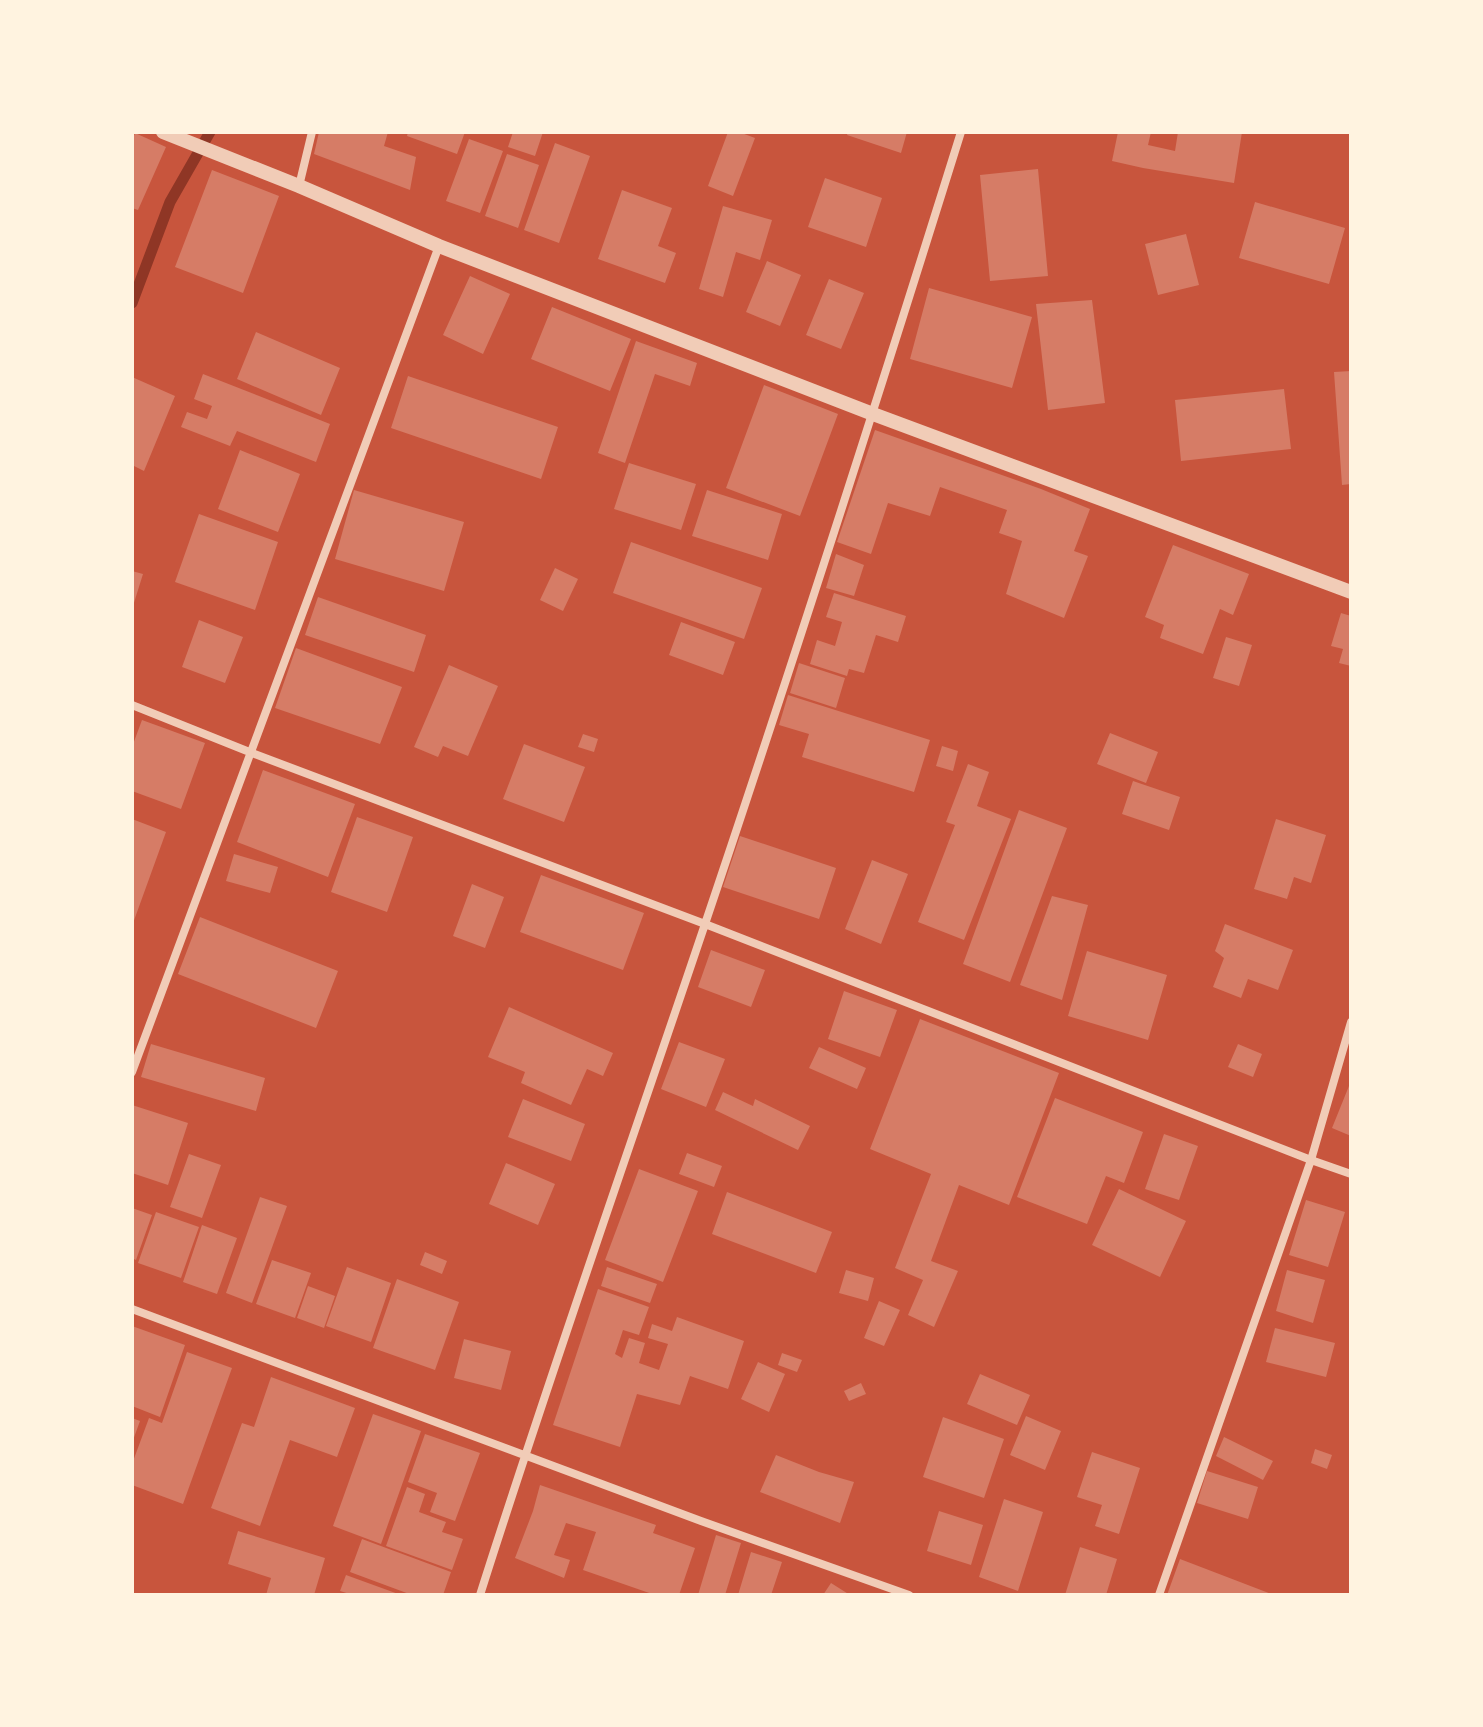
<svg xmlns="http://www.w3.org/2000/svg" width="1483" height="1727" font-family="'DejaVu Sans',sans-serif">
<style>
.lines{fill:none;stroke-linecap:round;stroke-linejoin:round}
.stream{stroke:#8f3625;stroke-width:11}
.building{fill:#d67c66}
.minor{stroke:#f1ccb7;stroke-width:8}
.tertiary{stroke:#f1ccb7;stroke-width:14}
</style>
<rect width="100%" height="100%" fill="#c8553d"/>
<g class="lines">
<path class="stream" d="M132,303L170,202L210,132"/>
</g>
<path class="building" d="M319,132H388L384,146L416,157L410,190L314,154Z
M408,132H465L457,154L407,136Z
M513,132H543L535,156L508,147Z
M728,132H739L755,138L733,196L708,186Z
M848,132H907L901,153L847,135Z
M1118,132H1151L1148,145L1175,151L1178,132L1209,134V132H1242L1234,183L1143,168L1112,161Z
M135,133L166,147L138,210L132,208V141Z
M469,139L503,151L480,213L446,201Z
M555,143L590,156L559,243L524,230Z
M507,154L539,165L518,228L485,216Z
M1038,169L1048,276L990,281L980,175Z
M212,170L279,196L243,293L175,267Z
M825,178L882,198L866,247L808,227Z
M622,190L672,208L658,246L676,253L665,283L598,259Z
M1255,202L1345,228L1329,284L1239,258Z
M723,206L772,220L760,260L736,252L723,297L699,289Z
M1186,234L1199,285L1158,295L1145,244Z
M767,261L801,275L780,326L746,312Z
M470,276L510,294L483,354L443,335Z
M829,279L864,293L841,349L806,335Z
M929,288L1032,317L1012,388L910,359Z
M1092,300L1105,403L1048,410L1036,304Z
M552,307L631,339L610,391L531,359Z
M256,332L340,368L321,415L237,379Z
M636,341L697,363L690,386L655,374L625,463L598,453Z
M1351,371V484L1342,485L1334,372Z
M203,374L330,424L316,462L237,431L230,446L181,427L187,412L207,419L212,406L194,399Z
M408,376L558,427L541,479L391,428Z
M132,377L175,396L144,471L132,465Z
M764,385L838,414L800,516L726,488Z
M1284,389L1291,449L1181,461L1175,400Z
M875,430L1041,489L1090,509L1074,551L1088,556L1064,618L1006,594L1022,541L999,533L1007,510L940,487L930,516L888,503L871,554L837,542Z
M240,450L300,474L278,532L218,509Z
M629,463L696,484L681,530L614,509Z
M354,490L464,522L444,591L335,559Z
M707,490L782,514L768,560L692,536Z
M199,514L278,542L255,610L175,582Z
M631,542L762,588L744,639L613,593Z
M1173,545L1249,574L1233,615L1220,609L1203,654L1160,638L1164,625L1145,617Z
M836,554L864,565L854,596L826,588Z
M555,568L578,579L563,611L540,600Z
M132,571L143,574L133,606H132Z
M834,593L906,616L898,642L876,635L864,673L849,669L847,676L810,664L817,640L835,646L842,622L826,617Z
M318,597L426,635L414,672L305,635Z
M1341,613L1351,616V666L1339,663L1343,649L1331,646Z
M199,620L243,637L225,683L182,667Z
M681,622L735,642L723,675L669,655Z
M1226,637L1252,645L1239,686L1213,678Z
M296,648L402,687L380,744L275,708Z
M799,663L845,678L836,708L790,693Z
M449,665L498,686L468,756L443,746L438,757L414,747Z
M788,695L930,740L914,792L802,757L809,734L779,725Z
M142,720L205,743L181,809L132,791V747Z
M1110,733L1158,752L1146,783L1097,764Z
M583,734L598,739L594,752L578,747Z
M524,744L585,767L564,822L503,799Z
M942,746L958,751L953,771L936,766Z
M968,764L989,772L977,806L1011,819L964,940L918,922L955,825L946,822Z
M263,770L355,804L328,877L237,842Z
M1133,781L1180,797L1169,830L1122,814Z
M1019,810L1067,828L1010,982L963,964Z
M357,817L413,837L387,912L331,892Z
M132,819L166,832L132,926Z
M1276,819L1326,835L1311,883L1294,877L1287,899L1254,889Z
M740,836L836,868L819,919L723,887Z
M234,854L278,867L270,893L226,881Z
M872,860L908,874L881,944L845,929Z
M541,875L644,913L623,970L520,932Z
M472,884L504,897L485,948L453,936Z
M1052,896L1088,905L1062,1000L1020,985Z
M200,917L338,971L316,1028L178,974Z
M1225,924L1293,950L1278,990L1248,979L1241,998L1213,987L1224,958L1215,951Z
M711,950L765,970L751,1007L698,987Z
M1087,951L1167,975L1148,1040L1068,1016Z
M844,991L897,1010L880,1057L828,1039Z
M509,1007L613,1053L603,1076L587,1069L571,1105L521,1083L525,1072L488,1057Z
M920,1019L1059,1073L1009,1205L959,1185L931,1261L958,1271L934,1327L908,1315L923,1280L895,1268L931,1174L870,1149Z
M679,1042L725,1059L706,1107L661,1089Z
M151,1044L265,1078L256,1111L141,1077Z
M1238,1044L1262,1054L1253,1077L1228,1067Z
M819,1047L866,1068L857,1089L809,1068Z
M1351,1081V1136L1332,1128Z
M723,1092L753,1106L755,1099L810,1126L798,1150L715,1110Z
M1055,1098L1143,1132L1124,1183L1106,1176L1087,1224L1017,1197Z
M523,1099L585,1124L571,1161L508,1137Z
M132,1105L188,1123L168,1185L132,1173Z
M1164,1134L1198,1146L1179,1200L1145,1189Z
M687,1153L722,1166L714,1187L679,1174Z
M189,1154L221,1165L202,1218L170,1207Z
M506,1163L555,1184L538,1225L489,1204Z
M639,1169L698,1191L663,1282L605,1260Z
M1119,1189L1186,1221L1160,1277L1092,1245Z
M727,1192L832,1232L816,1273L712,1234Z
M260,1197L287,1206L252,1303L226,1293Z
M1306,1200L1345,1212L1328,1267L1289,1255Z
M132,1208L152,1215L136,1260L132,1258Z
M156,1212L199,1227L181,1278L138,1263Z
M202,1225L237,1238L217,1294L183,1282Z
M425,1252L447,1261L442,1274L420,1265Z
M272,1260L311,1273L295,1318L256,1304Z
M347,1267L391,1283L371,1342L326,1326Z
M607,1267L657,1284L650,1303L601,1286Z
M846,1270L874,1278L868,1301L839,1293Z
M1287,1270L1325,1280L1313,1323L1276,1311Z
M397,1279L459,1302L435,1370L373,1348Z
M308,1286L335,1296L324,1328L297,1318Z
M598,1289L649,1307L639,1335L623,1330L615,1354L622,1358L629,1338L645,1343L639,1363L659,1370L668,1344L648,1338L652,1324L672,1331L677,1317L744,1341L728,1389L690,1376L680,1405L637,1394L620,1447L553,1425Z
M879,1301L900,1310L884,1346L864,1338Z
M132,1326L185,1345L160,1417L132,1406Z
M1275,1328L1335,1343L1326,1377L1266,1362Z
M464,1339L511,1351L501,1390L454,1378Z
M187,1352L232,1368L183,1504L132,1485V1464L149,1418L162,1423Z
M782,1353L802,1360L797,1372L778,1365Z
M758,1362L785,1374L769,1412L741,1399Z
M980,1374L1030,1395L1017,1425L967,1404Z
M271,1377L355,1408L337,1457L290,1440L260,1526L211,1508L242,1423L254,1427Z
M861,1383L866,1394L849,1401L844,1391Z
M373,1414L421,1431L381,1544L333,1526Z
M1026,1416L1061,1431L1045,1470L1010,1455Z
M943,1417L1004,1439L984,1498L923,1477Z
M132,1418L140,1421L132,1443Z
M425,1434L480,1453L455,1521L430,1512L437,1493L408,1482Z
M1224,1437L1273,1461L1263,1480L1216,1456Z
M1315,1449L1332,1455L1327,1469L1311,1463Z
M1092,1452L1140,1468L1119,1534L1095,1526L1102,1505L1077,1497Z
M776,1455L819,1472L854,1482L840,1523L760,1492Z
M1207,1471L1258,1487L1248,1519L1197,1503Z
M540,1485L656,1525L653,1533L695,1548L679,1595H655L583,1570L596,1532L566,1523L554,1555L570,1560L564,1578L515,1558L533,1511Z
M407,1487L425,1494L419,1512L446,1522L442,1532L463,1539L452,1570L386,1546Z
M1004,1499L1043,1512L1018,1591L979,1577Z
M939,1511L983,1525L971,1565L927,1551Z
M238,1531L325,1558L314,1595H266L271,1578L228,1564Z
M716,1535L741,1543L725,1595H698Z
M362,1539L451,1572L443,1595H412L350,1572Z
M1080,1547L1117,1559L1106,1595H1065Z
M751,1552L782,1562L771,1595H738Z
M1180,1559L1274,1595H1167Z
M346,1575L401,1595H353L340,1591Z
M831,1583L850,1595H823Z"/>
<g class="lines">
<path class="minor" d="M299,186L312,132
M132,705L252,753L705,924L1311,1160L1351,1174
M132,1072L439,246
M132,1309L701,1521L909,1595
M480,1595C551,1371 629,1150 704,927C793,663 878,398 961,132
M1159,1595L1311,1160L1351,1022"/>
<path class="tertiary" d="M163,132L299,186L439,246L873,414L1351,592"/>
</g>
<rect width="1483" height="1727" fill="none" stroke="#fff3e0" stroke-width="268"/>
</svg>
